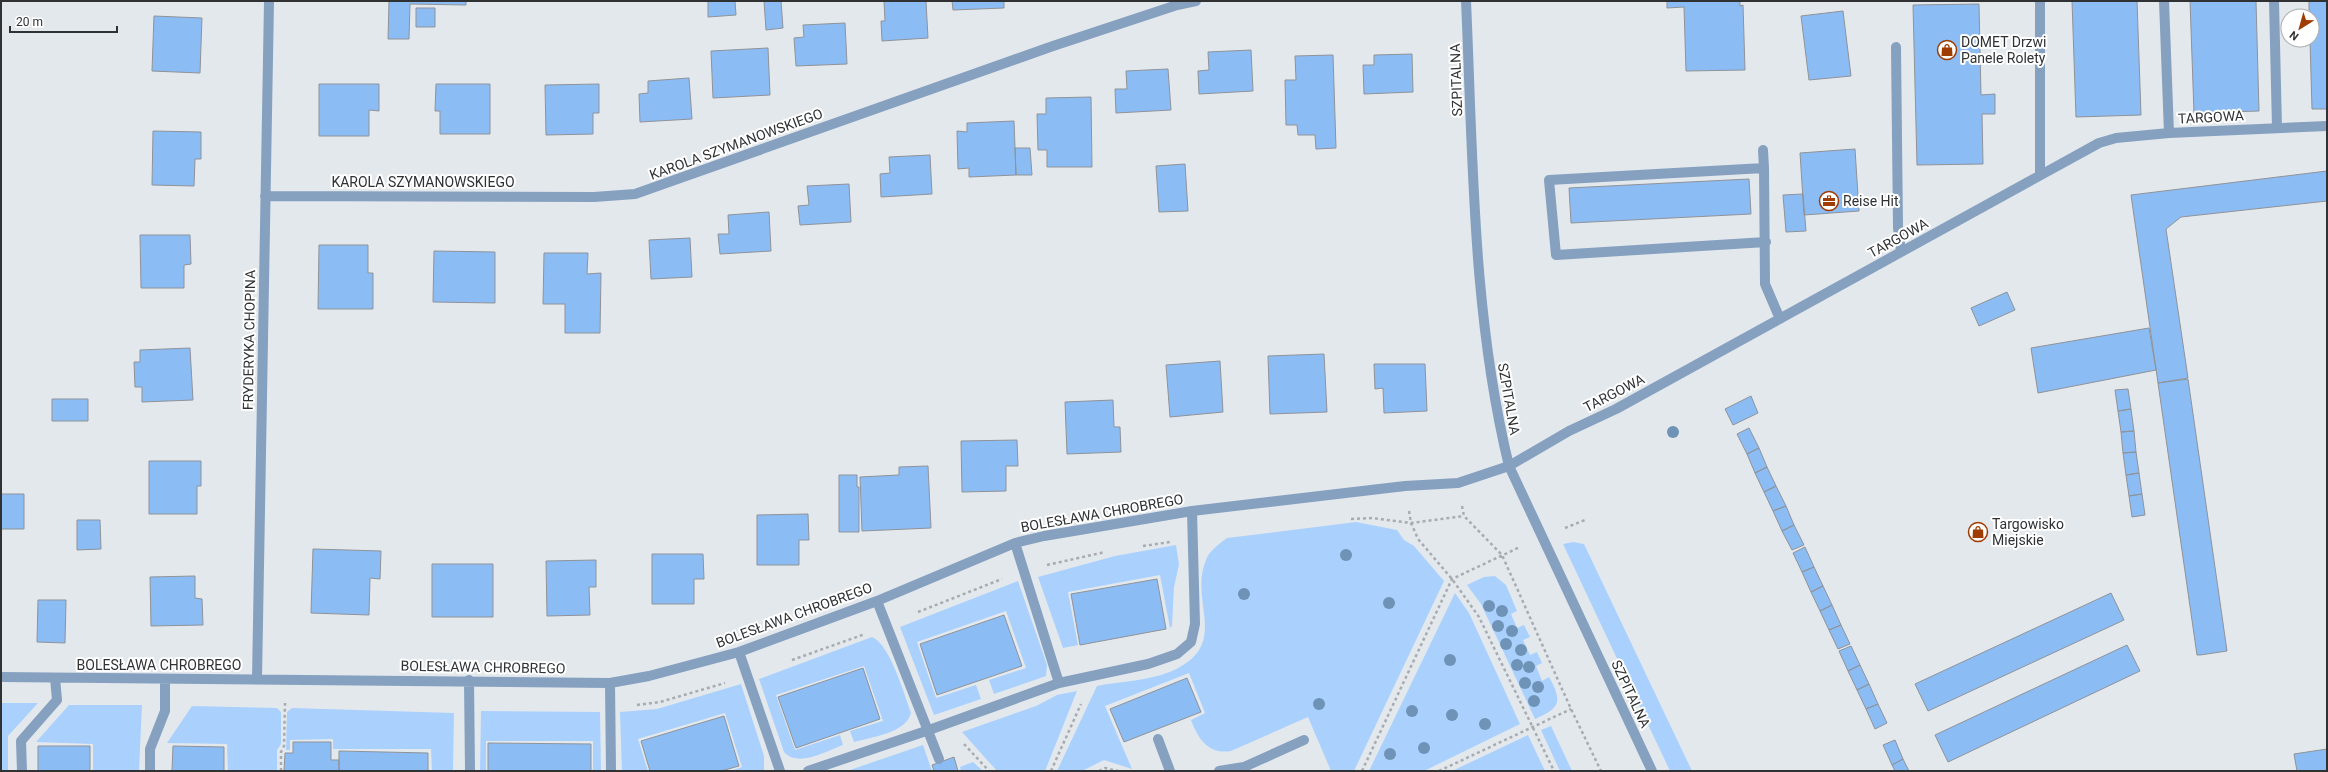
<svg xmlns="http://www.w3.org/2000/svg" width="2328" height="772" font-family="Roboto,sans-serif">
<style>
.green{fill:#aad1fe}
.building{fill:#8cbcf4;stroke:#8f9399}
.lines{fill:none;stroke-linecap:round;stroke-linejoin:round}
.path{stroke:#a8acb0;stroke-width:2.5;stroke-dasharray:3 3;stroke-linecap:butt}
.minor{stroke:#86a0bf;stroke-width:10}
.tree{fill:#6e93b7}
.labels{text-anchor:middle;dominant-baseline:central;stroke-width:4;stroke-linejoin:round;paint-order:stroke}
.poi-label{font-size:14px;fill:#2f3133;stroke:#fff;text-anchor:start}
.street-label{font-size:14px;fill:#2f3133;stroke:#fff}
</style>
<rect width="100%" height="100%" fill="#e3e8ed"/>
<path class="green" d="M1356,522L1397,530L1404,540L1414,546L1444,581L1354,771H1331L1308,717L1231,751C1209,755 1198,739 1191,720L1205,713L1189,673L1105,706L1132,769L1104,760L1082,771H1057L1097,686C1121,681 1150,681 1172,671C1232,644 1188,602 1206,560C1209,551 1219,544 1227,538Z
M1573,542L1584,544L1692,771H1670L1563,544Z
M1176,545L1179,565L1174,587L1172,626L1170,628L1160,575L1068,592L1078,645L1063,648L1038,577L1115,556Z
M1495,576L1506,585L1517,611L1511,614L1517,628L1524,625L1530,637L1523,640L1530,655L1537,652L1542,663L1536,666L1542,681L1549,677C1563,702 1560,708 1535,719L1481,604L1467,585L1484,577Z
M1018,581L1047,665L1046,676L994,694L989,680L1026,668L1006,611L917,642L936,698L976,685L981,699L934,715L900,627Z
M1455,593L1469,613L1520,724L1424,771H1369Z
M872,637C890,644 904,694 911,713C906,733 872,737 854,742L850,731L883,721L864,666L776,695L795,750L840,735L843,745C826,751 798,768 784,752L759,679Z
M741,684L764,756V771H731L742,767L725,713L638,739L648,771H622L620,712L657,709Z
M1077,691L1045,771H997L962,732L1036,706L1057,695Z
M1,703H38L8,736V771H1Z
M69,705H142L139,771H93V744L36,742Z
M192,706L277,708L281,712V744L277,750V771H228L227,744L167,743Z
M292,708L454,713L453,771H432L431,749H333V739L290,740V750H286L287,712Z
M481,711L600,712L601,771H593V741H486V771H480Z
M1551,726L1572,771H1560L1541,730Z
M1528,735L1545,771H1452Z
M923,745L932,771H847Z
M973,762L983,771H961L960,767Z"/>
<path class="building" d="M389,1H466V5L410,4L409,39H388Z
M708,1H735L736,15L708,17Z
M764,1H781L783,28L766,30Z
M884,1H926L928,38L882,41L881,21H885Z
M952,1H1004V8L953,10Z
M1667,1H1740V6L1743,5L1745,70L1686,71L1684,7L1667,8Z
M2072,1H2137L2141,115L2076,117Z
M2190,1H2256L2259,111L2194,113Z
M2309,1H2327V109H2312L2310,40H2312V16H2309Z
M1979,4L1981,95L1995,94V114H1982L1983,164L1917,165L1913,5Z
M416,8H435V27H416Z
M1843,11L1851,76L1809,80L1801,16Z
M154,16L202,18L200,73L152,71Z
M845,23L847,64L796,66L794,38L804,37L803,25Z
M768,48L770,95L713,98L711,51Z
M1251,50L1253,91L1199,94L1198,71L1209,70L1208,52Z
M1412,54L1413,92L1364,94L1363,65H1374V55Z
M1333,55L1336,148L1316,149L1315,135H1298L1297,125H1286L1285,80H1296L1295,56Z
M1168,69L1171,110L1116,113L1115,89H1127L1126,71Z
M689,78L692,119L640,122L639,94L648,93V81Z
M319,84H379V111L369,110V136H319Z
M436,84H490V134H440V111H435Z
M599,84V113H593V134L546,135L545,85Z
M1091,97L1092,167H1047V150H1038L1037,114H1046V98Z
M1014,121L1016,175L969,177V168L958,169L957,131L967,132V123Z
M153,131L201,132V159H195L194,186L152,185Z
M1015,148H1030L1032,175H1016Z
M1855,149L1859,211L1804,215L1800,153Z
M930,155L932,194L881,197L880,174L890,173L889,157Z
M1185,164L1188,211L1159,212L1156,166Z
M2327,171V201L2181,217L2166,229L2188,378L2158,383L2131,195Z
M1749,179L1751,214L1571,223L1569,188Z
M849,184L851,222L800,225L798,206L809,205L807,186Z
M1803,194L1806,231L1786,232L1783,195Z
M769,212L771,251L720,254L718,234H729L728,215Z
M140,235H190L191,264L184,265V288H141Z
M690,238L692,277L651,279L649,240Z
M319,245H368V273H373V309H318Z
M434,251L495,252V303L433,302Z
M544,253H588L587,274L601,273L600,333H565V304H543Z
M2007,292L2015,310L1979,326L1971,308Z
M2149,328L2156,370L2038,393L2031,348Z
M190,348L193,400L142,402V387H135L134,362H140V350Z
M1324,354L1327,412L1270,414L1268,356Z
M1220,361L1223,412L1170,417L1166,365Z
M1374,364H1425L1427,411L1384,413L1383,388L1375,389Z
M2188,379L2227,651L2200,655H2197L2158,383Z
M2128,389L2131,409L2118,411L2115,390Z
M1751,396L1758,413L1733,425L1725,409Z
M52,399H88V421H52Z
M1113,400L1114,427H1120L1121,452L1067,454L1065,402Z
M2131,409L2134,431L2121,432L2118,411Z
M1749,428L1759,448L1747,454L1737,434Z
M2134,431L2136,452L2123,453L2121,432Z
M1017,440L1018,466H1006V491L962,492L961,441Z
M1759,448L1767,467L1755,473L1747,454Z
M2136,452L2139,473L2126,475L2123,453Z
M149,461H201V486H197V514H149Z
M928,466L931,528L862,531L860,477L899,475V467Z
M1767,467L1776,486L1764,492L1755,473Z
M2139,473L2142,494L2129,496L2126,475Z
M839,475H857V487H859V532H839Z
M1776,486L1786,506L1773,511L1764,492Z
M1,494H24V529H1Z
M2142,494L2145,515L2132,517L2129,496Z
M1786,506L1794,525L1782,531L1773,511Z
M808,514L809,540H799V565H757V515Z
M77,520H100L101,549L77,550Z
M1794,525L1804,545L1792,550L1782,531Z
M1805,547L1814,567L1802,572L1793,553Z
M313,549L381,551L380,579L370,578L369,615L311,613Z
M652,554H703L704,579H694V604H652Z
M596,560V587H589L590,615L547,616L546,561Z
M432,564H493V617H432Z
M1814,567L1823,586L1811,592L1802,572Z
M195,576V598L202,599L203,625L151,626L150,577Z
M1157,579L1166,629L1080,645L1071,594Z
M1823,586L1832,605L1820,611L1811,592Z
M2111,593L2124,620L1928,711L1915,684Z
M38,600H66L65,643L37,642Z
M1832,605L1841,625L1829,630L1820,611Z
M1004,615L1022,666L937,695L920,644Z
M1841,625L1850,644L1838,649L1829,630Z
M2127,645L2140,671L1948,762L1935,735Z
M1851,646L1860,665L1848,671L1839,651Z
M1860,665L1869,684L1857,690L1848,671Z
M863,668L880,719L796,748L778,697Z
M1187,678L1201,712L1124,742L1110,709Z
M1869,684L1878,704L1866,709L1857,690Z
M1878,704L1887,723L1875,729L1866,709Z
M724,716L739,766L721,771H650L641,741Z
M1895,740L1903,759L1892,765L1883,745Z
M293,742H331V760H339V771H284L285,753H293Z
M488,743L591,744V771H488Z
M38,746H90V771H38Z
M173,746L224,747V771H172Z
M2327,749V771H2297L2294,754Z
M339,751L428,753V771H339Z
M954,757L958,771H934L932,765Z
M1903,759L1909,771H1895L1892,765Z"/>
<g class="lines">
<path class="path" d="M1462,506L1464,516L1502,555L1571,709L1601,771
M1409,511L1411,523L1418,539L1452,579L1479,617L1554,771
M1351,519L1372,518L1411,523L1464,516
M1565,528L1585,520
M1143,546L1170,542
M1047,565L1105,552
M918,612L1002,579
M792,660L865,634
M637,705L660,702L725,683
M964,744L989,771
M281,771V752L284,746L285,703
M1051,771L1081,704
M1099,771L1105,768L1118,771
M1362,771L1452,579L1520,547
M1439,771L1571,709"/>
<path class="minor" d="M1466,1C1473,156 1472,314 1509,466L1652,771
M2040,1V175
M2164,1L2169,133
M2274,1L2277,128
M1896,47L1898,228L1901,252
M1763,150L1764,168
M265,196L594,197L635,194L1053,46L1177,5L1196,1
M1766,242L1556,255L1549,180L1764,168L1765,284L1780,319
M1015,543L1059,683
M877,601L939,759
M739,652L780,771
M1,677L610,683L649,676L739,652L877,601L1015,543L1044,536L1192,511L1405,486L1458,483L1509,466L1569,431L1616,409L2099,143L2116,138L2169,133L2327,126
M257,679L269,1
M469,680L470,771
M610,683L611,771
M1158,739L1170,771
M22,771L21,741L57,700L55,678
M150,771V749L165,711V679
M808,771L929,730L1059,683L1148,664L1177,654L1191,642L1195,624L1192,511
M1219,771L1244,767L1304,740"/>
</g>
<g class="tree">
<circle cx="1673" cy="432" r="6"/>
<circle cx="1346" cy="555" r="6"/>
<circle cx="1244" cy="594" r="6"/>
<circle cx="1389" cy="603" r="6"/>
<circle cx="1489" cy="606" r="6"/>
<circle cx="1502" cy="611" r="6"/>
<circle cx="1498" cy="626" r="6"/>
<circle cx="1512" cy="631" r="6"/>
<circle cx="1506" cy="644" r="6"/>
<circle cx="1521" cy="650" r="6"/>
<circle cx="1450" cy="660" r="6"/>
<circle cx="1517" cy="665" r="6"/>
<circle cx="1529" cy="667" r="6"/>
<circle cx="1525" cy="683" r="6"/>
<circle cx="1538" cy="687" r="6"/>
<circle cx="1534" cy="701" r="6"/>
<circle cx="1319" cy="704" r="6"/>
<circle cx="1412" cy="711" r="6"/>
<circle cx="1452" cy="715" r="6"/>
<circle cx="1485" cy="724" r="6"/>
<circle cx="1424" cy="748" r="6"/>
<circle cx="1390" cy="754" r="6"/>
</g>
<defs>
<symbol id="shop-ring" viewBox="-11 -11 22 22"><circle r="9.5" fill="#fff" stroke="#9f3c02" stroke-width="1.5"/><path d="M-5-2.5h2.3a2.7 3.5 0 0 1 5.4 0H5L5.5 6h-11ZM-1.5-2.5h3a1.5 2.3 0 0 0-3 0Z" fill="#9f3c02"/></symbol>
<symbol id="office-ring" viewBox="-11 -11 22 22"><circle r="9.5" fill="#fff" stroke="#9f3c02" stroke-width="1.5"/><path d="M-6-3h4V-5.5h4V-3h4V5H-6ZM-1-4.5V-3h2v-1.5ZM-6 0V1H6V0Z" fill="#9f3c02"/></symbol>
</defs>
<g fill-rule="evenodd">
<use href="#shop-ring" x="1936" y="39" width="22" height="22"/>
<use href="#office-ring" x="1818" y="190" width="22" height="22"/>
<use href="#shop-ring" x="1967" y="521" width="22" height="22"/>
</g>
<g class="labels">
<g class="poi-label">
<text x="1961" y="42">DOMET Drzwi<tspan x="1961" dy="16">Panele Rolety</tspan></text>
<text x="1843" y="201">Reise Hit</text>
<text x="1992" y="524">Targowisko<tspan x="1992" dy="16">Miejskie</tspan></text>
</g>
<g class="street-label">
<text transform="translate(1456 80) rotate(-92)">SZPITALNA</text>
<text transform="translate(2211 117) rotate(-3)">TARGOWA</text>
<text transform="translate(736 144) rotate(-20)">KAROLA SZYMANOWSKIEGO</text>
<text x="423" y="182">KAROLA SZYMANOWSKIEGO</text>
<text transform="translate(1898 238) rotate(-29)">TARGOWA</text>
<text transform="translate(249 340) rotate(-89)">FRYDERYKA CHOPINA</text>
<text transform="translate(1614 393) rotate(-27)">TARGOWA</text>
<text transform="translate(1509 399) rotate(80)">SZPITALNA</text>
<text transform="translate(1102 513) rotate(-10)">BOLESŁAWA CHROBREGO</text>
<text transform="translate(794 615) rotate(-20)">BOLESŁAWA CHROBREGO</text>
<text x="159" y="665">BOLESŁAWA CHROBREGO</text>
<text transform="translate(483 667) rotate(1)">BOLESŁAWA CHROBREGO</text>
<text transform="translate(1631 694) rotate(65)">SZPITALNA</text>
</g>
</g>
<rect width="2328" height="772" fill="none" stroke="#2f3133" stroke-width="4"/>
<g transform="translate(2300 28) rotate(217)"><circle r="19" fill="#ffffff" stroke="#acadad"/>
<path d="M0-3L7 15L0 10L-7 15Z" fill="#9f3c02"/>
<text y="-6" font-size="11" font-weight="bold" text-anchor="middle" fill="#2f3133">N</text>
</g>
<path d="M10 26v6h107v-6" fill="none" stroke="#2f3133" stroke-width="2"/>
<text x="16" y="26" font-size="12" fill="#2f3133" stroke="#ffffff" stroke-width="3" paint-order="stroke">20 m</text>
</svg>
